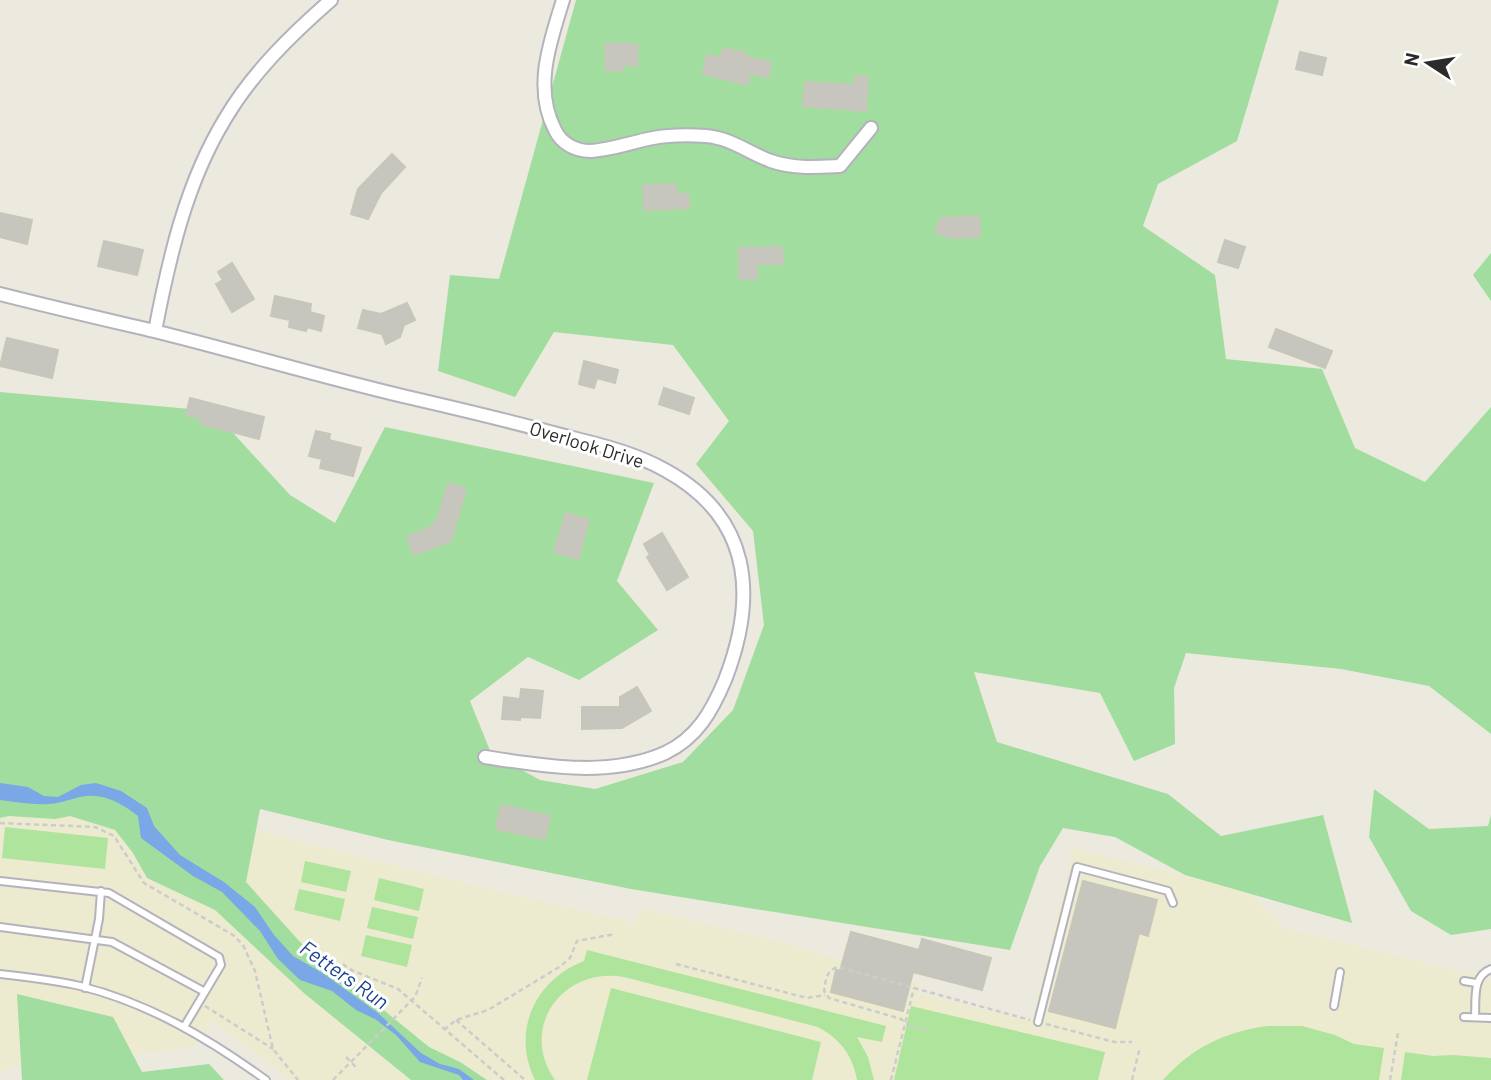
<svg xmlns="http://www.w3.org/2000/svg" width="1491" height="1080" font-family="Barlow,sans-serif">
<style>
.education{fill:#ecebcf}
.green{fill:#a1dd9f}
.pitch{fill:#afe49c}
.water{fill:#7aa7e5}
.building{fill:#c7c6be;stroke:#c7c6b8;stroke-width:2}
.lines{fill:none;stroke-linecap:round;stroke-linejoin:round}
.service-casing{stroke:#b3b2bd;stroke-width:10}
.minor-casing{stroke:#b3b2bd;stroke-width:16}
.path{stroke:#ccc;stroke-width:2.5;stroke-dasharray:5 3.5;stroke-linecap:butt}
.service{stroke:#fff;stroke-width:6}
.minor{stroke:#fff;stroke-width:12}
.labels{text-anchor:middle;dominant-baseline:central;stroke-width:6;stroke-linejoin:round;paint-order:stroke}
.street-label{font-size:19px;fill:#2b2b2b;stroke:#fff}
.water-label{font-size:21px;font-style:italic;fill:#194291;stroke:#fff}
</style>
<rect width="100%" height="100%" fill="#eceade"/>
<path class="education" d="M0,784L163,806L481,887L636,923L640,908L777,941L919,983L917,993L1032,1021L1073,848L1247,891L1285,928L1491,979V1080H292L213,1022L193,1048L21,1066L0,1072Z"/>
<path class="green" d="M576,0H1279L1237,141L1158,184L1143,226L1215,275L1226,359L1322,369L1355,448L1425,482L1491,407V734L1429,686L1341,669L1186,653L1174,688L1175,744L1134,761L1100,693L974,672L997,742L1168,794L1221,836L1323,815L1352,923L1185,875L1115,837L1063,828L1040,866L1010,950L631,889L388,840L260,809L246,882L300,942L429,1047L460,1062L487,1080H411L305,994L215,910L147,878L133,853L115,830L70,816L55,819L9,816L0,818V392L213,411L290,495L335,523L385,427L654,483L617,581L658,630L579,680L528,657L470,701L491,753L540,780L595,789L683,762L733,710L764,625L753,531L696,464L729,421L673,345L554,332L515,397L438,371L450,275L499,279Z
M1491,253V301L1473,275Z
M1374,789L1429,829L1488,826L1491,815V929L1451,935L1411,911L1369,837Z
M17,994L113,1017L142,1072L209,1064L224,1080H22Z"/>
<path class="pitch" d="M5,827L108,838L105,869L2,858Z
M305,861L351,871L346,892L301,882Z
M379,878L424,889L419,911L374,900Z
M299,889L345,899L340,921L294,910Z
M372,907L418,917L413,939L367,928Z
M366,935L412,945L407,967L361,956Z
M587,950L886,1026L882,1042L857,1037L868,1057L874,1080H857C853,1055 839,1038 818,1027L624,977C563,966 518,1028 555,1080H535C511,1031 535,980 584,961Z
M611,988L821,1042L812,1080H587Z
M911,1006L1105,1052L1098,1080H894Z
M1268,1026H1302L1335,1035L1354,1044L1384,1048L1379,1080H1163C1190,1049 1226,1031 1268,1026Z
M1405,1052L1433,1056L1453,1055L1491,1058V1080H1401Z"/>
<path class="water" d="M0,783L28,787L44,796L58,797L81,785L96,783L121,791L147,808L154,826L180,855L224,882L255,907L274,935L293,956L324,974L378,1013L421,1053L440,1064L459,1069L474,1080H463L459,1075L420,1062L396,1035L375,1019L356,1010L332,991L300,980L278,959L260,931L222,892L193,876L141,838L138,816C124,805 106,794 87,796C75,797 63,803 49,804C32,805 17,802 0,800Z"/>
<path class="building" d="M606,43L638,44L637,66L623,65V71L605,70Z
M723,48L746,53L745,57L771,62L768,77L750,74L748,85L703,74L707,55L721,58Z
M1300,52L1326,58L1322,75L1296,69Z
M855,76L868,77L866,111L803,106L805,82L854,85Z
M392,154L405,167L381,193L368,219L351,214L358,189Z
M676,184V194H688L689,208L644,210L643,185Z
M0,213L32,220L27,244L0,237Z
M979,216L980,237L950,238L935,232L941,218Z
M1225,240L1245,247L1238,268L1218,262Z
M104,241L143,250L137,275L98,266Z
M782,247L783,264H757V279H739V248Z
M232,263L254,299L232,312L216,284L223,280L218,272Z
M275,296L311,304L310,312L324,316L321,331L307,327L306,331L289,327L290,320L271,316Z
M407,303L415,320L404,325L400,337L386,344L382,334L358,328L363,310L381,314Z
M1276,329L1332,351L1325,368L1269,347Z
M7,338L58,350L52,378L0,366Z
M584,361L618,370L615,383L597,378L594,388L579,384Z
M664,388L694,398L689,414L659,404Z
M190,398L264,417L259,439L201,424L202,419L186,415Z
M316,431L330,434L329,440L361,448L353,476L320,468L322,459L309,456Z
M448,483L466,489L451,541L414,555L407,537L431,527L438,518Z
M566,513L589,520L578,559L554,552Z
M662,533L688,577L667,590L647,557L650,555L644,544Z
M637,687L651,711L622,728L582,729V707H620V697Z
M521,689L543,691L540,718L520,717V720L502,719L504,697L520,699Z
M501,805L550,816L545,839L496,829Z
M1083,881L1157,900L1148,936L1139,933L1115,1028L1049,1011Z
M851,932L919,950L922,939L991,958L982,990L913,972L903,1011L831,992L836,970L840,971Z"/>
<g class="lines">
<defs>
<path id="service" d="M0,881L109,893L219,957L221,965L184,1027
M0,927L112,942L205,992
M0,974C27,977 54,980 80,986C149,1003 209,1039 266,1080
M1464,981L1476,983
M85,988L99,919L101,891
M1334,1006L1340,972
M1464,1017L1491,1018
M1475,1017C1476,999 1472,976 1491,969
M1038,1022L1077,867L1168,891L1173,903"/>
<path id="minor" d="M563,0C550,42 533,88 555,130C561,143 575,151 590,151C611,150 632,142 653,138C669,135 690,135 706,136C731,138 749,153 771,161C793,169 817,167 840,166L871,128
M0,294C51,307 103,319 154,331C239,352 322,377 407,397C459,409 510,421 561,435C596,444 633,452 665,470C751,517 758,595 725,680C712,711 697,738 665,753C609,778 543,766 485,757
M155,331C169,258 186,183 225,119C252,73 291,35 331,0"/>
</defs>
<use href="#service" class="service-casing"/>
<use href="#minor" class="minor-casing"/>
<path class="path" d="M0,823L95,827L114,836L144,883L233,935L243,945L255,971L273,1049L298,1080
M343,964L349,969L398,989L504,1080
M676,964L807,998L825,995
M205,1006L273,1049
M456,1020L525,1080
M1046,1024L1114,1042H1132
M444,1030L456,1020L488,1010L561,966L570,958L577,941L615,934
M927,1030L910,1026L901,1019L829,998L824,991C826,980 826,970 838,967L1030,1020
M346,1057L357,1068
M333,1080L415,997L422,978
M891,1080L914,988
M1132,1080L1140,1047
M1390,1080L1398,1033"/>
<use href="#service" class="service"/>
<use href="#minor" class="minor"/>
</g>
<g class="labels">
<g class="street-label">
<text transform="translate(587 444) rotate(17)">Overlook Drive</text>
</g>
<g class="water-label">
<text transform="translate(345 974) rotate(35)">Fetters Run</text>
</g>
</g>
<g transform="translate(1428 63) rotate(282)" stroke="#ffffff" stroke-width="5" paint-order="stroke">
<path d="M0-5L12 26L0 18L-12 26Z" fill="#2b2b2b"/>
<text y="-10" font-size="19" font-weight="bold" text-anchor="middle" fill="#2b2b2b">N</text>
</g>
</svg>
